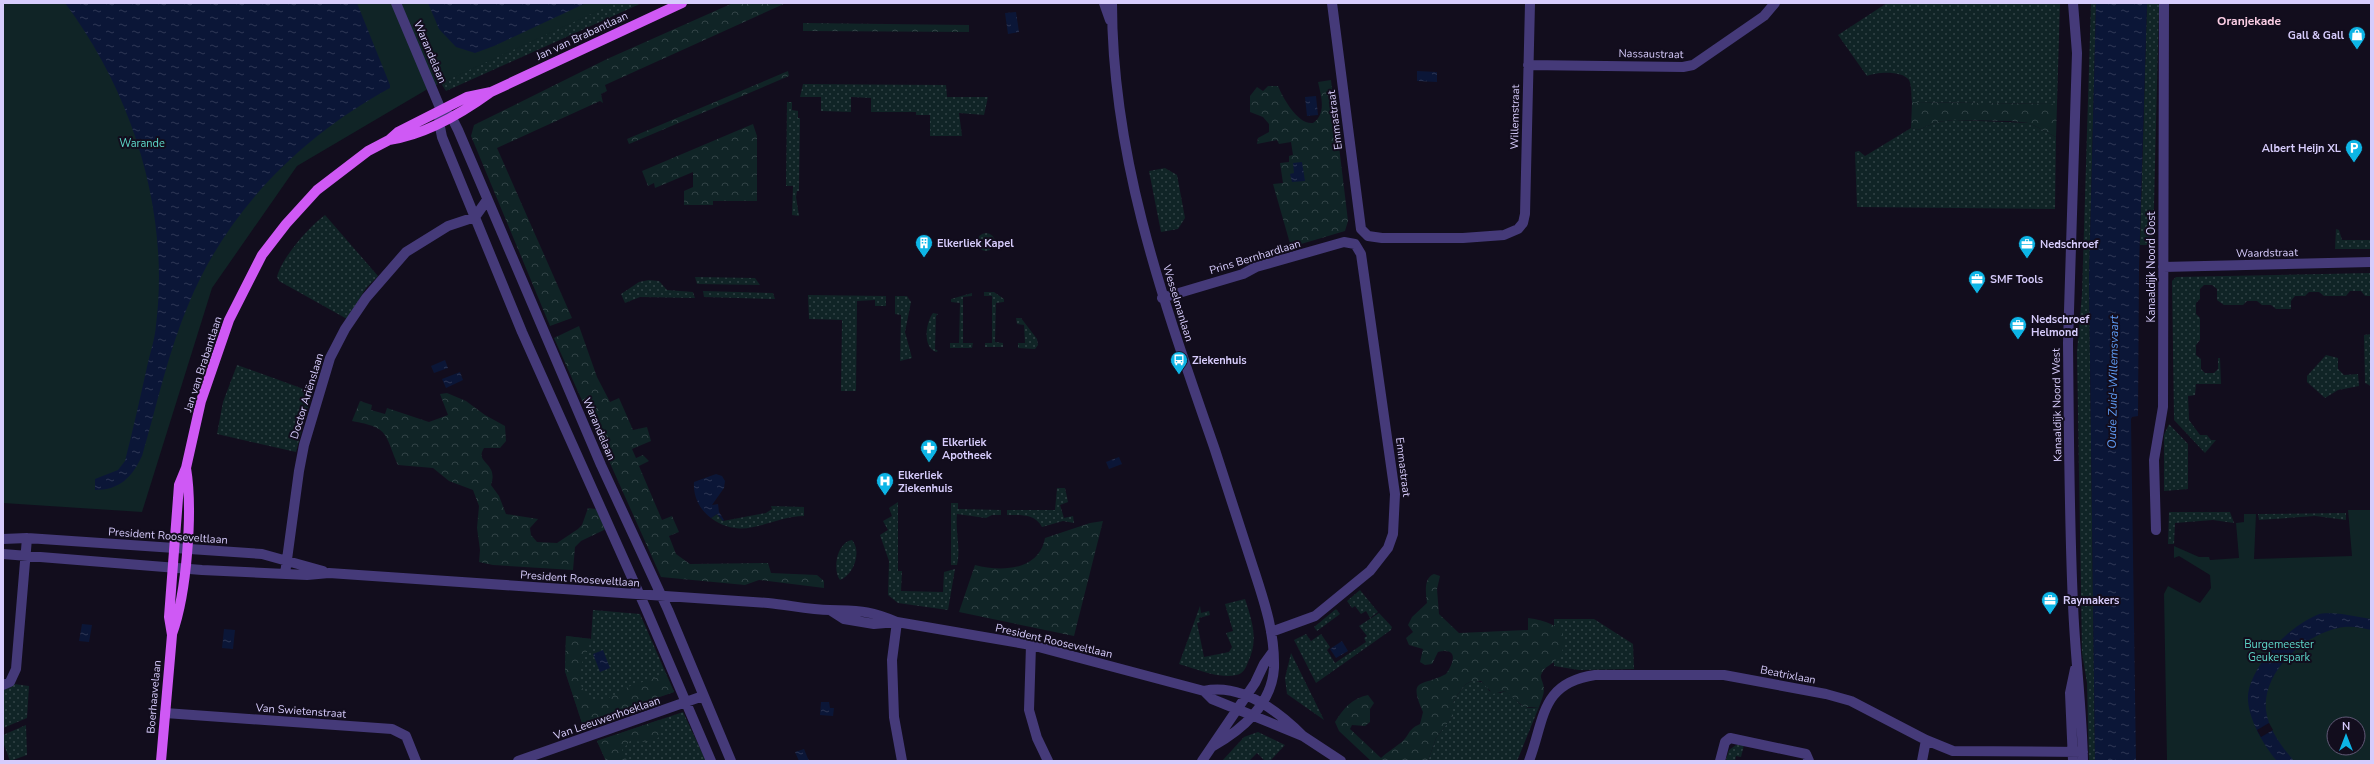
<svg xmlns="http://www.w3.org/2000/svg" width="2374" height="764" font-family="'Nunito Sans',sans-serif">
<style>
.grass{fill:url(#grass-dots)}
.forest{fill:url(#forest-crowns)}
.green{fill:#102426;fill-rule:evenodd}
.water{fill:url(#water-ripples)}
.pier{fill:#120d1d}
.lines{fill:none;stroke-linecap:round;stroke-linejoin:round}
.minor{stroke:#453a79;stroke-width:10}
.major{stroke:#cf59f5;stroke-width:10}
.labels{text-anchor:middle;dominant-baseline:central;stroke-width:4;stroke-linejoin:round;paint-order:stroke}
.poi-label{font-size:11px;font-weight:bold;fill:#d7ccfc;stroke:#120d1d;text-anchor:start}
.street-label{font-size:11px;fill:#d7ccfc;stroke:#120d1d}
.park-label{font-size:11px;fill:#5dd7c8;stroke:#120d1d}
.neighbourhood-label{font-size:12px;font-weight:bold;fill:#fccee5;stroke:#120d1d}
.water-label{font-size:12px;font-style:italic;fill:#609df6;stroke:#120d1d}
</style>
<defs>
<pattern id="grass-dots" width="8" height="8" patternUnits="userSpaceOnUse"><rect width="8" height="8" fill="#102426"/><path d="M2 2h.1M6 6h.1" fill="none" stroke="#324346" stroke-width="1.8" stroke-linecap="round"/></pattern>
<pattern id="forest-crowns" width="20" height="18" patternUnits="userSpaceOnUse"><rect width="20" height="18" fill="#102426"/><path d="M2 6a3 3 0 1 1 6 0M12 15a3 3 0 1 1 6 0" fill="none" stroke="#324346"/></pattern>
<pattern id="water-ripples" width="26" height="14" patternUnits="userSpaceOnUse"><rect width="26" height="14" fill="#0b1637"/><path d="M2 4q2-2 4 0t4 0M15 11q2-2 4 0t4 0" fill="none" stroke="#2e3755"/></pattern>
</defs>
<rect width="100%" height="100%" fill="#120d1d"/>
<path class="grass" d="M586,3H642L446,91L433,71Z
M1887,3H2060L2057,104L1912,102C1911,95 1912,86 1909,80C1902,70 1876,72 1867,76L1838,35Z
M2091,3H2096L2089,279L2095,761H2089L2087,683L2082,653L2077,352L2082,294Z
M2147,3H2159L2153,245H2140Z
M803,84L946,85L947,97H988L984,115L959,113L962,136H930V115H916V112H871V98L851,97V112L821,111V97H800Z
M787,102H792V110L798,111V118H800L799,191H797L796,197L799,216L792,215L793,186H786Z
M1954,120L2029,123L2056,137L2055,209L1857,207L1855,152L1859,151L1865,156L1911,128L1918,130L1937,122Z
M1165,168L1177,175L1185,218L1178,229L1161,232L1149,171Z
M325,215L378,276L366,288L347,319L279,281L277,277C282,257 309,227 325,215Z
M2336,229L2339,230L2342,240H2371V249H2335Z
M977 242a9 9 0 1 1 18 0a9 9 0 1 1-18 0Z
M2371,273V296H2365L2361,291H2350L2346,296H2324L2319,292H2309L2305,296H2295L2291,301V309H2276L2271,305H2262L2257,301H2247L2243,305H2224L2217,300V289L2212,285H2204L2200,289V299L2196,303V314L2200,318V340L2196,345V355L2201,359V369L2205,373H2214L2218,369V358H2220L2221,384H2196L2195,395L2188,396L2189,420L2200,435H2207L2211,440H2216L2205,453L2174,420L2172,281L2176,277Z
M695,277L755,278L760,285L697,284Z
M649,280L659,281L667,290L693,292L695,298L640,297L625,303L621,294L639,282Z
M703,291L773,293L775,299L704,297Z
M984,292H994L1004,299V302L996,303L995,342L1003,343V347H985V343H992V296H984Z
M972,293V296L963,297V343H973L972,348H950V343H959L960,303L951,302V299Z
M808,295L886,296V306H875V300L857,301L856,391H841L842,320L809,319Z
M895,296H907L911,302L905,332L912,358L900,361L901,315L895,314Z
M933,313L938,314L936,316L935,349L938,351L936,352C922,347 926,322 933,313Z
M1016,318H1021L1037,339L1038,345L1035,349L1018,348V343H1025L1024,325L1017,324Z
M2371,334V386L2365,383L2364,335Z
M2326,355L2338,358V369L2344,375L2358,374L2359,386L2338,390L2325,398L2307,382V376Z
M237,365L312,392L296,452L217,434L223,402Z
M2169,424L2188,444V489L2164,491V435Z
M1057,488H1065L1068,502L1060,505L1064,518L1073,516L1074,523L1063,521L1042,527C1035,513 1019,515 1007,515V510H1055Z
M898,502V571H902L901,591L943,592L944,572L955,569L948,610L898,603L888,595L889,561L880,535L888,530L883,521L892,516L889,508Z
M951,503H958V509L1001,510V515H992L986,518L957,514C955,532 961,547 957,565H951Z
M771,506L804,507V516C768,517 744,542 711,518L717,514L723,521L766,513L772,509Z
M2169,512H2230L2234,523L2213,520L2175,523L2174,544H2168Z
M2346,513V520L2315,516L2259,520L2258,514Z
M852,540C862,551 854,575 840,580C832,570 837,542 852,540Z
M1360,590L1378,612L1370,618L1366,611L1361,614L1355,606L1352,608L1347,601Z
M1245,599C1252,621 1259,640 1248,662C1246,668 1243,674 1236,675C1218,679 1197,669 1179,664L1200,606L1201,613L1209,611L1210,615L1199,618L1200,622L1197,623L1204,657L1229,652L1232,647L1226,633L1233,631L1225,604Z
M1336,609L1340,614L1317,631L1314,627Z
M593,610L640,614L674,692L582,723L565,671L566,636L591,639Z
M1379,613L1392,627L1391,630L1316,683L1294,640L1306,634L1311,641L1321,634L1330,647L1327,650L1335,663L1366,642L1364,638L1367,636L1359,626Z
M1554,619H1594L1633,644L1634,669L1579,670L1554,666Z
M1291,653L1324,720L1287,694L1285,678Z
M1472,681C1481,681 1485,682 1489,691L1500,693L1505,691C1519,699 1518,711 1539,707L1517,761H1428L1436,738L1453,716V703L1458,694L1466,684Z
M14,684L29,686L27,718L3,728V689Z
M683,712L706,761H606L597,741Z
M26,725L27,755L10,761L3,742V735Z
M1258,732L1285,745L1270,761H1265L1257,753L1249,761H1222L1244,737Z
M1736,745H1744L1741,757L1736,756L1735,761L1726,760L1729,750Z"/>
<path class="forest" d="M733,3H786L605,85L607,91L601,94L603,103L600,101L497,148L572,318L550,326L471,136L474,125L607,59Z
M803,23L969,25V32L803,31Z
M788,71L789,76L629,144L627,139Z
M1331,80L1348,221L1345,231L1291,247L1273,184L1283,183L1280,163L1289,162V156L1293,155L1291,142L1279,144L1277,140L1257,144L1258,138L1269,132V124L1263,117L1250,112V96L1257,87L1263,91L1268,86H1278C1283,98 1298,125 1313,123C1327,113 1321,96 1318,82Z
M1912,102L2057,104L2056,137L2029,123L2010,121L1954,120L1937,122L1918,130L1911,128Z
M753,124L757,136V201H713V205H684V191L693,187V172L655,188L654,183L648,186L642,171Z
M579,326L597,377L610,402L619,398L633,430L647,427L651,441L632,449L636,458L643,455L649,461L639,466L662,520L672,516L679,532L669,536L676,554L690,564L768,563L771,573L817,575L824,581V588L759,580L745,585L661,577L554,338Z
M447,393L466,401L485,415L505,426L506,441L500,448H484C474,464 499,462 491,485L499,496L506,514L538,519L530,528L531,535L537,542L557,543L578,529L582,525L588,508L596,509L606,529L581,541L575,547L573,570L493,565L479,562L480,550L477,528L479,506L473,490L449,481L433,468L398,465C384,433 390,428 352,421L360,401L372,405L371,410L385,414L387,408L429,422L448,415L440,394Z
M1103,521L1074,636L959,612L975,565C1001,572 1039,571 1045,538L1090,523Z
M1434,574L1440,576L1437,589L1439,614L1459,633L1528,630V618C1551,621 1577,631 1558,658C1553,665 1545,665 1541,675C1540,678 1544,684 1544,689C1544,695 1541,701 1539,707H1524L1505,691L1493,694L1481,681H1472L1466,684L1458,694L1453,703V716L1436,738L1428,761H1371L1339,731L1335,722C1343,709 1352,698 1368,695L1374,703L1370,709V722L1365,726L1352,725L1350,729L1381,758C1387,752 1393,749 1399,744C1410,737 1406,730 1420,724L1423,712C1407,676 1423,687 1446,674C1454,663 1459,647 1438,652L1432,664L1425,665L1420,662L1423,649L1409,645L1406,638L1413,632L1408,625L1412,617L1427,603C1426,594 1423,578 1434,574Z
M566,636L591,639C585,666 567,673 591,700C609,702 614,694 628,687C641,681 654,681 665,672L674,692L582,723L565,671Z
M659,720L660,736C651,746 641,740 630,741L622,750L627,761H606L597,741Z"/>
<path class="green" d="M3,3H615L426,90L297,166L212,288L142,512L3,503Z
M2348,510H2371V761H2167L2164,594L2168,586L2200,603L2211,588L2210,575L2179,556L2174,558V546L2199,557H2209L2210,560L2239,558L2236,523L2244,522V514H2256L2254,559L2352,556ZM2334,724H2358V748H2334Z"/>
<path class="water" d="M65,3H357L390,85V88C302,136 228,209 189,303C168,352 157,405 142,456C132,477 120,490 95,490V479L118,470L125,461C133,430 140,398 147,367C150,353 155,339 156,325C170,212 133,94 65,3Z
M428,3H586L494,46L475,53L456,47L439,29Z
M2096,3H2147L2139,267L2138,416L2132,417L2131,419L2136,761H2095L2089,279Z
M1016,12L1019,32L1008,34L1005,13Z
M1417,71L1437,72V82L1417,81Z
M1316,96L1318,115L1307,116L1305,97Z
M1302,162L1305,181L1292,182L1290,174L1294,173L1293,163Z
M445,360L448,368L434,373L431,366Z
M460,372L463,380L446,388L442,379Z
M1119,457L1122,464L1109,469L1106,462Z
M716,474L722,476L725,481L724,488L712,505L718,504L719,512L724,520L723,521L717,514L711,518C699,509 693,496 694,482Z
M2342,614L2371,619V630C2362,628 2353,626 2344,627C2307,632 2262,670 2266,710C2268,729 2282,747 2294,761H2277C2263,745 2243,711 2249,689C2257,659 2289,627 2317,615C2324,612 2335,614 2342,614Z
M82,624L92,625L89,642L79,641Z
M224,629L235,630L233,649L222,648Z
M1342,641L1348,651L1336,658L1330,649Z
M603,650L610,668L600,672L593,654Z
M821,702H829L830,708H834L833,716L820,715Z
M804,749L809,761H799L795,752Z"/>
<path class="pier" d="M2269,723L2273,730L2261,737L2257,730Z"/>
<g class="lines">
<path class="minor" d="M396,3L441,110L439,122L442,137L522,332L646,609L711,761
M1104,3L1110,20
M1112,3C1112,160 1164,303 1215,450C1227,488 1240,526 1252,564C1263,598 1275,631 1274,668C1272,704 1242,730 1213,746
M1332,3L1361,229L1368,236L1382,238H1463L1504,235L1518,229L1523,223L1525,214L1530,3
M2073,3L2077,53L2068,343C2069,430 2069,517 2073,604C2075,657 2082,708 2083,761
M1528,65L1683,67L1693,65L1764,16L1775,3
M446,113L451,116L458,130L601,465L668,610L731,761
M2163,267L2371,262
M1162,298L1243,274L1256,267L1344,242L1355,244L1361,254L1395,494L1393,534L1388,548L1370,571L1315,616L1271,632
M2156,530L2154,460L2163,407L2164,3
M3,539L27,538L262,554L323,571
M3,554L202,570L307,575L329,573L768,603C789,605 810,610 830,610C860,611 869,610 897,622
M285,574L299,471L304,445L330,358L345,329L366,298L406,252L448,226L475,217L487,200
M830,610L844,619L874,624L897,622L1031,645L1204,691C1242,683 1278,711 1303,736
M897,622L892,660L894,717L902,761
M1031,645L1029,710L1037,738L1048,761
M3,685L10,682L16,669L27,538
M1204,691L1212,699L1303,736L1341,761
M165,713L392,729L406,736L416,761
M518,761L703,696
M1202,761L1255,683L1264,664L1272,653
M1529,761C1545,719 1540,683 1595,675H1724L1826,694L1851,701L1926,740L1953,751L2083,752
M1720,761L1725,742L1730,738L1806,754L1809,761
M1922,761L1926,740
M2073,761L2070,693L2075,669"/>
<path class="major" d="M389,140C425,135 462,113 491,92L682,3
M172,634C187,593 193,510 186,468
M161,761L172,635L169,617L179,485L186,468L201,401L229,320L262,255L286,224L317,190L368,151L389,140L398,132L467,97L491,92"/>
</g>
<defs>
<symbol id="shop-pin" viewBox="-11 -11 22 30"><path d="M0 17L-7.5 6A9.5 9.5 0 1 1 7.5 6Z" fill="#0db5e6" stroke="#120d1d"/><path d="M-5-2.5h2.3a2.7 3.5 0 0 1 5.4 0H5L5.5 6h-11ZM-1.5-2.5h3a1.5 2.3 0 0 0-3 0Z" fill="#fff"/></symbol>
<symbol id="parking-pin" viewBox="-11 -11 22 30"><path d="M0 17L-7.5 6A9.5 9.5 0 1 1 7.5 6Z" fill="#0db5e6" stroke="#120d1d"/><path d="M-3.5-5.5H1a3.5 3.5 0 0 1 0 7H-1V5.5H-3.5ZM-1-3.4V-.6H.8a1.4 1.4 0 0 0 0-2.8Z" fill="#fff"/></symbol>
<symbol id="building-pin" viewBox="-11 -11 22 30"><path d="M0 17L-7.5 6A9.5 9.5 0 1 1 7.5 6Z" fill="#0db5e6" stroke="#120d1d"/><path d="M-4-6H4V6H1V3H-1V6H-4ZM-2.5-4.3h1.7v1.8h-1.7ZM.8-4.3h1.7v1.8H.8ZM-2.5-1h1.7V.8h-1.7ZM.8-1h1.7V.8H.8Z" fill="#fff"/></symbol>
<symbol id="office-pin" viewBox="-11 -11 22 30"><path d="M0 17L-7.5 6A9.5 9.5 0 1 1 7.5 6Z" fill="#0db5e6" stroke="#120d1d"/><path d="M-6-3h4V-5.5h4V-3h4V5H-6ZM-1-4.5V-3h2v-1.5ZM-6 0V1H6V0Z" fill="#fff"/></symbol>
<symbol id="bus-pin" viewBox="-11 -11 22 30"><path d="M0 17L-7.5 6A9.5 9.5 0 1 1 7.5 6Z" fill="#0db5e6" stroke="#120d1d"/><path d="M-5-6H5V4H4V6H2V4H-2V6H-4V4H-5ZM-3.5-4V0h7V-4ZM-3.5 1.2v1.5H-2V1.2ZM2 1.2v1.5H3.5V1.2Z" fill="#fff"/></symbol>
<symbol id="pharmacy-pin" viewBox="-11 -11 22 30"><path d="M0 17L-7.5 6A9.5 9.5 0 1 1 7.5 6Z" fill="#0db5e6" stroke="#120d1d"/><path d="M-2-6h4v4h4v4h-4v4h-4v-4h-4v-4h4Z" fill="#fff"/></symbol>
<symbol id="hospital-pin" viewBox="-11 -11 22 30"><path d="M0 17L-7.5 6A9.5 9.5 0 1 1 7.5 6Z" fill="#0db5e6" stroke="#120d1d"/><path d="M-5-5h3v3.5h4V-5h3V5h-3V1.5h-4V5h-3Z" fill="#fff"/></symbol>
</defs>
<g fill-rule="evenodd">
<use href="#shop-pin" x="2347" y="25" width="20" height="27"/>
<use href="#parking-pin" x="2344" y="138" width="20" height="27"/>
<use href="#building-pin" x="914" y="233" width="20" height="27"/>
<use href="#office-pin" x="2017" y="234" width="20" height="27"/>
<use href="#office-pin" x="1967" y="269" width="20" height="27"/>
<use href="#office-pin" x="2008" y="315" width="20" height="27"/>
<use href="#bus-pin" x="1169" y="350" width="20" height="27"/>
<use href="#pharmacy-pin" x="919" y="438" width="20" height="27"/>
<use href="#hospital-pin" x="875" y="471" width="20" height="27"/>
<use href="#office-pin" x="2040" y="590" width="20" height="27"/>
</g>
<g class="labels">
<g class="poi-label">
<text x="2344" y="35" text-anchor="end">Gall &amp; Gall</text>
<text x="2341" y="148" text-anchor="end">Albert Heijn XL</text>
<text x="937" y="243">Elkerliek Kapel</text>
<text x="2040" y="244">Nedschroef</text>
<text x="1990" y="279">SMF Tools</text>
<text x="2031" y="319">Nedschroef<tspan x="2031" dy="13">Helmond</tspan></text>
<text x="1192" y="360">Ziekenhuis</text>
<text x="942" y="442">Elkerliek<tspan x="942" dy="13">Apotheek</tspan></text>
<text x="898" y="475">Elkerliek<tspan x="898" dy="13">Ziekenhuis</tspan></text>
<text x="2063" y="600">Raymakers</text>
</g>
<g class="street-label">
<text transform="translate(582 36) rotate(-25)">Jan van Brabantlaan</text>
<text transform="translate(430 52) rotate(67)">Warandelaan</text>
<text transform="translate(1651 54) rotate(1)">Nassaustraat</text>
<text transform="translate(1515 117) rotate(-89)">Willemstraat</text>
<text transform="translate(1335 120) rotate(-97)">Emmastraat</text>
<text transform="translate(2267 253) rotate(-1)">Waardstraat</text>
<text transform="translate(1255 257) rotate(-17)">Prins Bernhardlaan</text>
<text transform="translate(2151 267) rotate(-90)">Kanaaldijk Noord Oost</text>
<text transform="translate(1178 303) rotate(73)">Wesselmanlaan</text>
<text transform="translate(203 364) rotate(-72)">Jan van Brabantlaan</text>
<text transform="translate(307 396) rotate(-73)">Doctor Ariënslaan</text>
<text transform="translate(2057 405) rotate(-91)">Kanaaldijk Noord West</text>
<text transform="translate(599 429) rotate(67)">Warandelaan</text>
<text transform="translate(1403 467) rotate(83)">Emmastraat</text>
<text transform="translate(168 536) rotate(4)">President Rooseveltlaan</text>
<text transform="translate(580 579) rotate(4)">President Rooseveltlaan</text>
<text transform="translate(1054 641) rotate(13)">President Rooseveltlaan</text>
<text transform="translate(1788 675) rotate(11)">Beatrixlaan</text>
<text transform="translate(154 697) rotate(-85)">Boerhaavelaan</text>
<text transform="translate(301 711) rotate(4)">Van Swietenstraat</text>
<text transform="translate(607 718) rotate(-19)">Van Leeuwenhoeklaan</text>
</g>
<g class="park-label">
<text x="142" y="143">Warande</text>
<text x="2279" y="644">Burgemeester<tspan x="2279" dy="13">Geukerspark</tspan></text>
</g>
<g class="neighbourhood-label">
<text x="2249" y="21">Oranjekade</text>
</g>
<g class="water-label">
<text transform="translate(2113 382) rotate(-89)">Oude Zuid-Willemsvaart</text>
</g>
</g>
<rect width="2374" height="764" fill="none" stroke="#d7ccfc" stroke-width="8"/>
<g transform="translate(2346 736)"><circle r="19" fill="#120d1d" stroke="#615976"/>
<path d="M0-3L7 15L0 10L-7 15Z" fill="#0db5e6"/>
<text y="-6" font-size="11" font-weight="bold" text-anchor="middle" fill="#d7ccfc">N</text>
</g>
</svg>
